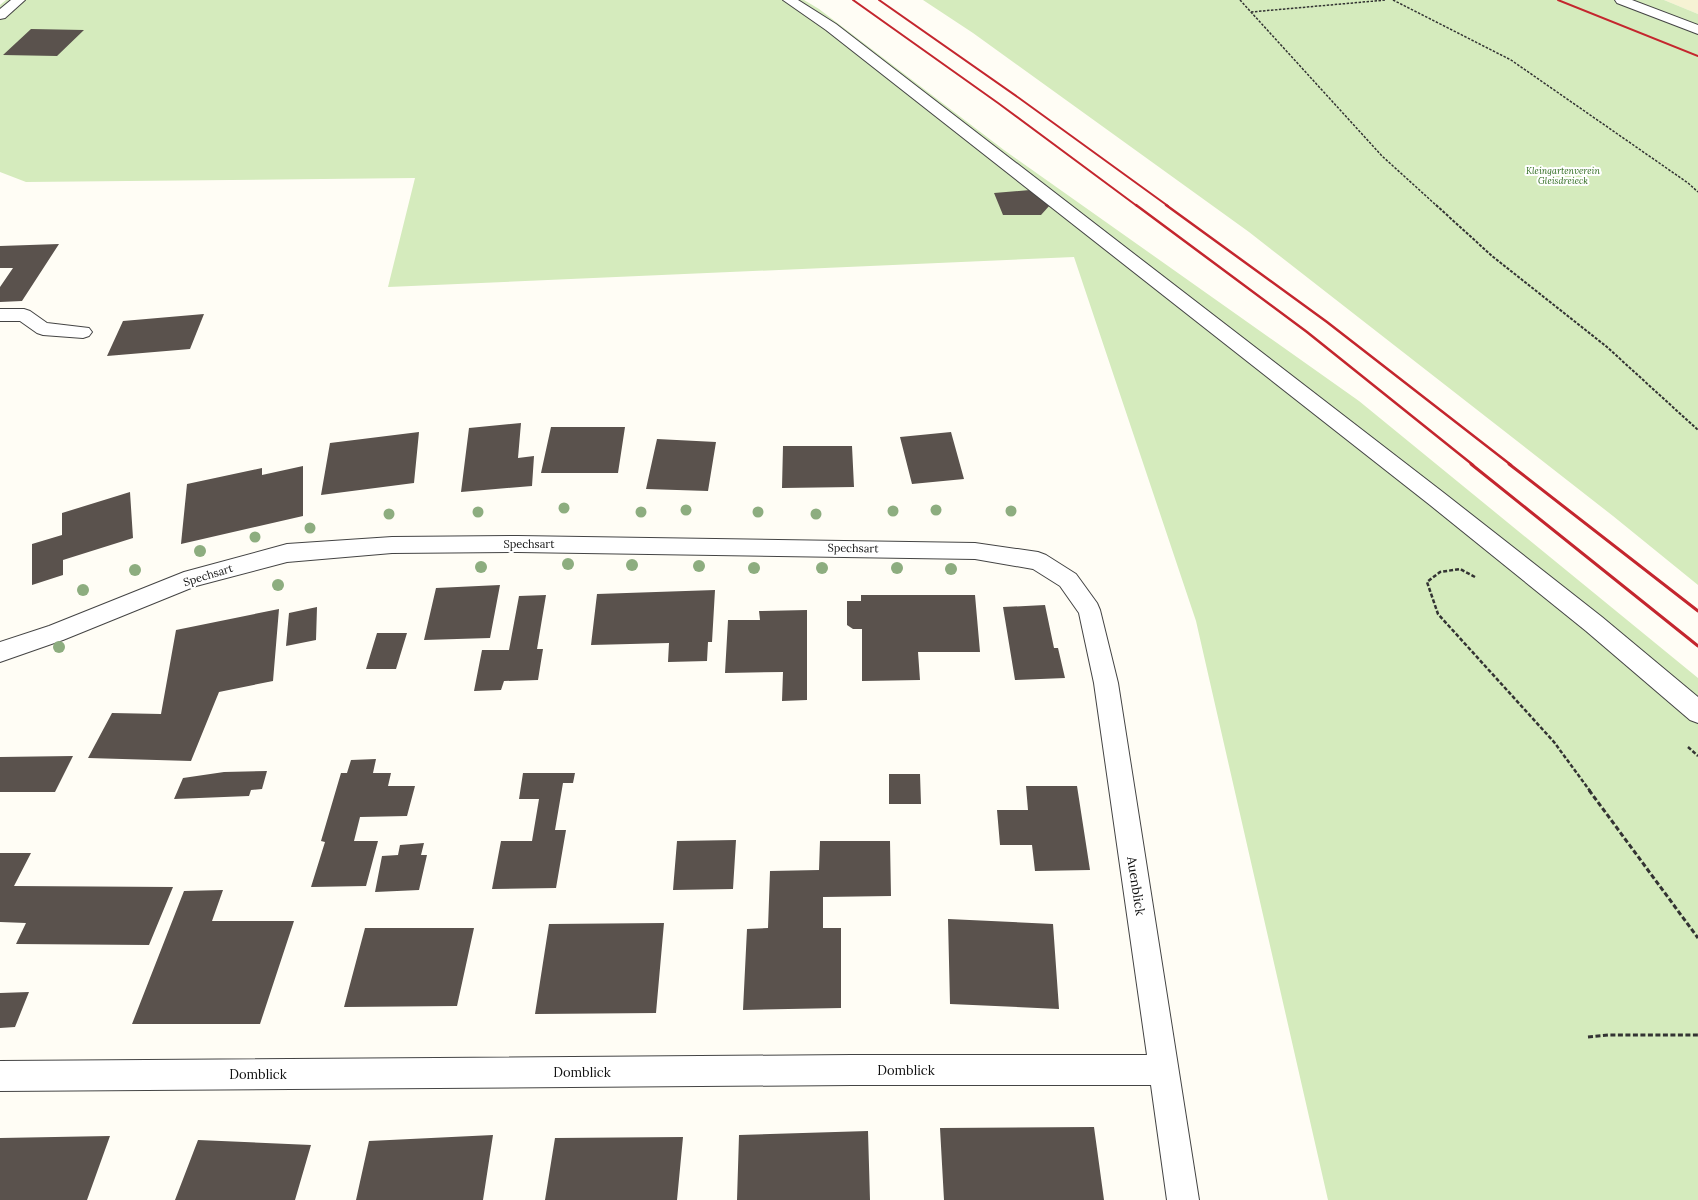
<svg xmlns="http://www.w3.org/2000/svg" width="1698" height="1200" font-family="Lora,serif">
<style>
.farmland{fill:#f6f3d4}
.green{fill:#d5ebbd}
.building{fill:#5a524d}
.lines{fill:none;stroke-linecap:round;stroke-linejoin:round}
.lane-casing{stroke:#444;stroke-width:2}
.street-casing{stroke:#444;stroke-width:2}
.path-far3{stroke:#333;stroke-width:1.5;stroke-dasharray:2.5 1.5;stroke-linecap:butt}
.path-far2{stroke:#333;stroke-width:2;stroke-dasharray:3 1.5;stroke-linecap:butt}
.path-far1{stroke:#333;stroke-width:2.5;stroke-dasharray:4 2;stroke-linecap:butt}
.path{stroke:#333;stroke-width:3;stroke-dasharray:5 2.5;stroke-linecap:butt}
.lane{fill:#fff;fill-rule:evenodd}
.street{fill:#fff;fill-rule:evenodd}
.rail-far2{stroke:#c4262e;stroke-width:2}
.rail-far1{stroke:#c4262e;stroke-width:2.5}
.rail{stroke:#c4262e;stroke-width:3}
.tree{fill:#8dad7f}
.labels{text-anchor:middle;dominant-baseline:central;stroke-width:4;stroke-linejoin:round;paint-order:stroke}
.far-park-label{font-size:9px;font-style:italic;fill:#2f6b1f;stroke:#fff}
.street-label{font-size:11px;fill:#111;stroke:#fff}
.near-street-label{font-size:13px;fill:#111;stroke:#fff}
</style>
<rect width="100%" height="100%" fill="#fffdf5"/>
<path class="farmland" d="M1664,0H1698V14Z"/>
<path class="green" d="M6,0H804L819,9L1004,150L1359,401L1698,678V1200H1328L1196,621L1074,257L388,287L415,178L26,182L0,172V5Z
M923,0H1664L1698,14V585L1613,516L1249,232L973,33Z"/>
<path class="building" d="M31,29L84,30L57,56L3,55Z
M1030,190L1050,205L1041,215H1003L994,193Z
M59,244L22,301L0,302V287L13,268H0V246Z
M204,314L190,349L107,356L123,321Z
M521,423L518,458L534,456L532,486L461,492L469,428Z
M551,427H625L618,473H541Z
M419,432L414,483L321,495L330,443Z
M951,432L964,479L912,484L900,437Z
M657,439L716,442L708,491L646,489Z
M783,446H852L854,487L782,488Z
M303,466V516L181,544L187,484L262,468V475Z
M130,492L133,538L63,560V575L32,585V544L62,535V513Z
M500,585L490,638L424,640L436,588Z
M715,590L712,642H708L707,661L668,662L669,643L591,645L597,594Z
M546,595L537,649H543L538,680L504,681L501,690L474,691L482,650H509L519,596Z
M861,595H975L980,652H918L920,680L862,681V629H853L847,625V601H861Z
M1045,605L1054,648H1058L1065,678L1015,680L1003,607Z
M317,607L316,640L286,646L289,613Z
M279,609L273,681L219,692L191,761L88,758L112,713L161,714L176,630Z
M807,610V700L782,701L783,672L725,673L728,620H760L759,611Z
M377,633H407L396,669H366Z
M73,756L55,792H0V757Z
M376,759L373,773H391L388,786H415L407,816L360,817L354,841H378L366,886L311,887L325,842L321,841L341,773H347L351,760Z
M267,771L262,789L251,790L249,796L174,799L183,778L224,772Z
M523,773H575L573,783H563L555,830H566L556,888L492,889L501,841H532L539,799H519Z
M889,774H920L921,804H889Z
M1026,786H1077L1090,870L1035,871L1032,845H1000L997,810H1028Z
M736,840L733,889L673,890L677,841Z
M820,841H890L891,896L823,897V928H841V1008L743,1010L747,929L768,928L770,871L819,870Z
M424,843L421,855H427L419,890L375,892L382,856L398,855L400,845Z
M0,853H31L14,886L173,887L149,945L16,944L26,923L0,922Z
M223,890L212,921H294L260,1024H132L184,891Z
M948,919L1053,924L1059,1009L950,1004Z
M664,923L656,1013L535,1014L549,924Z
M365,928H474L457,1006L344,1007Z
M29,992L15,1027L0,1028V993Z
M1094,1127L1104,1200H944L940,1128Z
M868,1131L870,1200H737L739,1135Z
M493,1135L483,1200H356L369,1141Z
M110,1136L87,1200H0V1138Z
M683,1137L677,1200H545L555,1138Z
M198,1140L311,1145L295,1200H175Z"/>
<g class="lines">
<defs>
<path id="lane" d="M11,0H25L5,18L0,19V9Z
M783,0H798L836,24L1444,493L1602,617L1698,697V723L1690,720L1586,631L1430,505L826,30Z
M0,309H24L30,311L47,323L89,328L92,332L89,336L83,338L43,335L37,333L20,321H0Z"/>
<path id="street" d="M1615,0H1632L1698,25V34L1617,3Z
M518,536L975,543L1038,552L1046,555L1076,574L1097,603L1100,610L1118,683L1199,1200H1167L1151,1085H852L0,1091V1061L852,1055H1147L1094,683L1079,613L1060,586L1033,569L975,559L518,552L392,553L287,562L196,586L63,640L0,662V642L49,626L184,572L287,544L392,537Z"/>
</defs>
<use href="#lane" class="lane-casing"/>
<use href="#street" class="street-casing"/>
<path class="path-far3" d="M1240,0L1382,156L1437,206
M1393,0L1511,60L1688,183L1698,192
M1251,12L1386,0"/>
<path class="path-far2" d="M1436,205L1492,256L1607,347L1698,430"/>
<path class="path-far1" d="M1475,577L1460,569L1440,572L1427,582L1438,614L1554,742L1590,791
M1688,747L1698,756"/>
<path class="path" d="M1589,790L1698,938
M1588,1037L1609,1035H1698"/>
<use href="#lane" class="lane"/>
<use href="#street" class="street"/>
<path class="rail-far2" d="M853,0L998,103L1137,206
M879,0L1019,98L1168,206
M1558,0L1698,56"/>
<path class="rail-far1" d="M1136,205L1307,332L1473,465
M1166,205L1327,322L1511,465"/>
<path class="rail" d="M1471,464L1698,646
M1509,464L1698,611"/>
</g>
<g class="tree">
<circle cx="564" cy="508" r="5.5"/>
<circle cx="686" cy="510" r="5.5"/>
<circle cx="936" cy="510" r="5.5"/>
<circle cx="893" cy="511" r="5.5"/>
<circle cx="1011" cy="511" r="5.5"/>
<circle cx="478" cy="512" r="5.5"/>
<circle cx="641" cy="512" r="5.5"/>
<circle cx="758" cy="512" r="5.5"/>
<circle cx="389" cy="514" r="5.5"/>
<circle cx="816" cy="514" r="5.5"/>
<circle cx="310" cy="528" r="5.5"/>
<circle cx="255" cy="537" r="5.5"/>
<circle cx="200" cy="551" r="6"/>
<circle cx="568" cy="564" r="6"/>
<circle cx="632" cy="565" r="6"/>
<circle cx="699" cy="566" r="6"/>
<circle cx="481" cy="567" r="6"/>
<circle cx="754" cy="568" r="6"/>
<circle cx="822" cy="568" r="6"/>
<circle cx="897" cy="568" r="6"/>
<circle cx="951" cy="569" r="6"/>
<circle cx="135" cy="570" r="6"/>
<circle cx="278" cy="585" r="6"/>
<circle cx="83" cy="590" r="6"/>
<circle cx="59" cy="647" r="6"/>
</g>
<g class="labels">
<g class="far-park-label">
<text x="1563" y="170">Kleingartenverein<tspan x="1563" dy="10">Gleisdreieck</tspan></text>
</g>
<g class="street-label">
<text x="529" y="544">Spechsart</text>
<text transform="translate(853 548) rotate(1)">Spechsart</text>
<text transform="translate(208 575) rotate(-17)">Spechsart</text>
</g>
<g class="near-street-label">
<text transform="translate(1136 886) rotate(81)">Auenblick</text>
<text x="906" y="1070">Domblick</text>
<text x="582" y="1072">Domblick</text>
<text x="258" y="1074">Domblick</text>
</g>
</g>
</svg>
